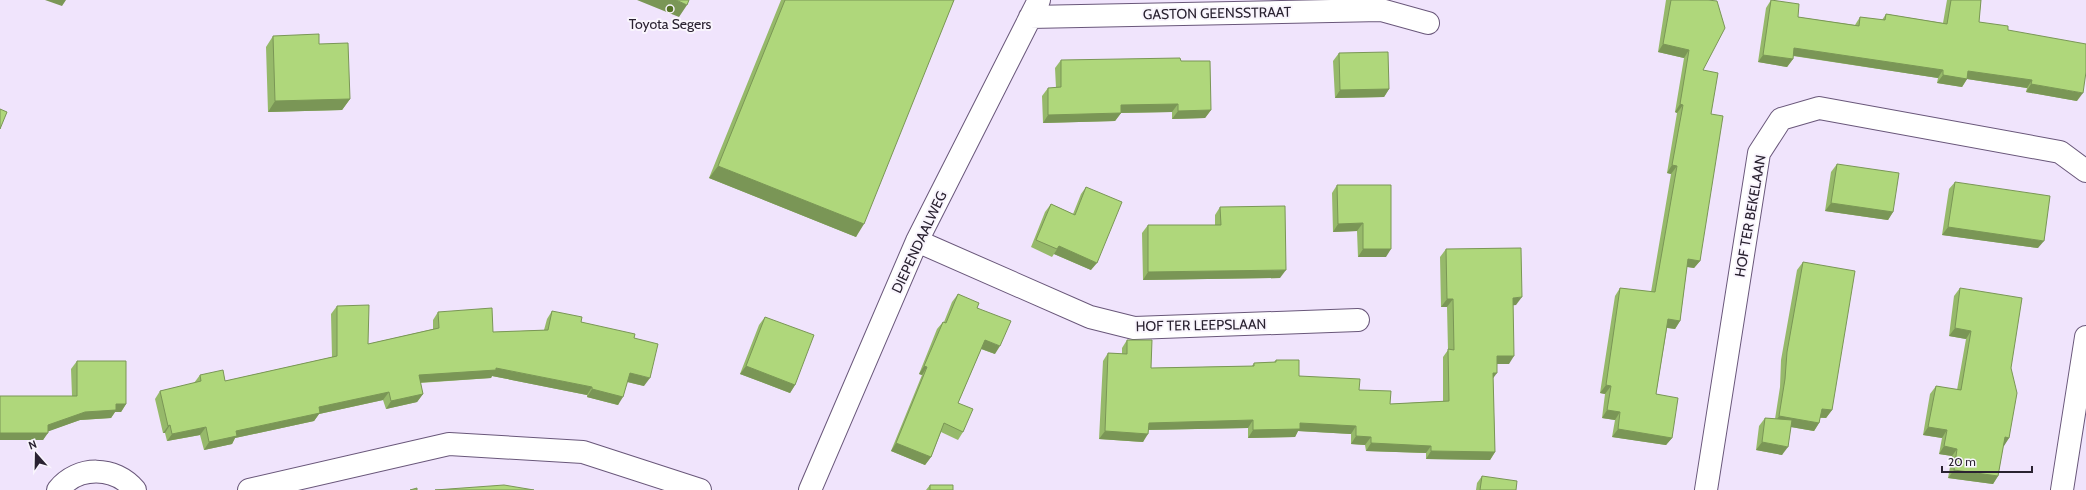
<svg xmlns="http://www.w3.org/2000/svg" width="2086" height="490" font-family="Cabin,sans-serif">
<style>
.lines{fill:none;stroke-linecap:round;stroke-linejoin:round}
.street-casing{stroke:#69577a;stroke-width:24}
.street{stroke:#fff;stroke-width:22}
.wall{fill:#96b96a}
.shaded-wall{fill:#7a9656}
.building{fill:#afd77b;stroke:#7a9656}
.poi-dot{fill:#557227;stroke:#f9f5fd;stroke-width:1.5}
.labels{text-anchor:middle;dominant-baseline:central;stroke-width:4;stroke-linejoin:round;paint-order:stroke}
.street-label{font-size:14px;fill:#2a2231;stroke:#f9f5fd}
.poi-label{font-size:14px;fill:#2a2231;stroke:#f9f5fd}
</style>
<rect width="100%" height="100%" fill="#f0e4fc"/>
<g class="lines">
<defs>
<path id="street" d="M1030,17L1381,10L1428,23
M917,241L1090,317L1134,328L1358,320
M58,490C78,465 115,466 135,490
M249,490L449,444L583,452L700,490
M810,490L917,241L1039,0
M1706,490L1759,153L1781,119L1819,108L2060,152L2086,171
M2062,490L2086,337"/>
</defs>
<use href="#street" class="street-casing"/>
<use href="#street" class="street"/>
</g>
<path class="wall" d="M781,0H954L856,237L709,178Z
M1666,0H1708L1703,70L1711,114L1700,261L1694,268L1687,267L1680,321L1675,329L1667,328L1656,394L1672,438L1666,445L1612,437L1615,420L1602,418L1605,394L1600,393L1615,296L1620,288L1651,292L1671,174L1667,173L1677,113L1675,112L1684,58L1658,52Z
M1771,0L1798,17L1855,25L1860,17L1882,20L1886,14L1943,23L1947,0H1981L1979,22L2008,30L2077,101L2026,92L2027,88L1967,79L1962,87L1937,83L1938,78L1793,56V59L1787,67L1758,62L1766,8Z
M273,36L319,44L350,99L342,110L268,112L266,47Z
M1339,53L1389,89L1384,97L1335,98L1333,61Z
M1061,60L1181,61L1211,110L1205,118L1172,119V112L1121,113L1115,121L1043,123L1042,96L1048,88H1056L1055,68Z
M1837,164L1893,212L1888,220L1825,211L1831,172Z
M1955,182L2038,248L1942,235L1949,189Z
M1337,185L1386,257H1358L1357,231L1333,232L1332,193Z
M1086,187L1091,270L1054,254L1052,257L1031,247L1045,212L1051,204L1073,214L1081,194Z
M1220,207L1280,278L1143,280L1142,233L1148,225H1215V215Z
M1446,249L1516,305H1513L1509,364H1497L1493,378L1495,452L1490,460L1426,459V453L1366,451L1365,445L1351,444V434L1298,431L1295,437L1248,438V428L1148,430L1143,442L1099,439L1103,361L1108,353L1122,354V348L1127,340L1151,368L1252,366L1254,363L1274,362L1276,360L1299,376L1359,390L1390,404L1443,401V357L1448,350L1447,307H1441L1440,257Z
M1803,262L1832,410L1826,418H1820L1819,423L1814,431L1791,427L1782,455L1756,450L1759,426L1765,418L1775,419L1780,387L1781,360L1797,270Z
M1960,288L2011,368L2009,438L2003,446L1998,476L1993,484L1948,478L1952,456L1939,454L1942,438L1923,435L1930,394L1936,386L1957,390L1966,339L1949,336L1954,296Z
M958,294L977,308L995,354L981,349L958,403L963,432L958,440L941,432L931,457L925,465L891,451L922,375L919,374L937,329L943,322H944L952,302Z
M337,306L368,344L433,329V320L438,312L493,332L544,330L547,319L552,311L581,322L634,338L644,386L627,382L618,405L587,397V395L492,376L491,378L420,383L423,394L417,402L386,409L383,400L319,414L314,421L235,438L232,444L204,450L200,435L167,441L165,433H163L155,399L160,391L194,383L200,375L225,381L332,357L331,314Z
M765,317L795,385L790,393L740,374L759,325Z
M77,361L126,404L121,412H115L111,418L80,420L48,431L43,440H0L72,396L71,369Z
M1482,476L1516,490H1476L1477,483Z
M930,485L953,490H926Z"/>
<path class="shaded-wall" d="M45,0H66L62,6Z
M637,0H676L687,5L679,17Z
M1663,44L1689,50L1684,58L1658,52Z
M1794,48L1943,70L1938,78L1789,55Z
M1763,55L1793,59L1787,67L1758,62Z
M1968,71L2032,80L2027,88L1967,79L1962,87L1937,83L1943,75Z
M2031,84L2083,93L2077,101L2026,92Z
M1389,89L1384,97L1335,98L1340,90Z
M350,99L342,110L268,112L275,101Z
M1178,104L1172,112L1115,113L1121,105Z
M1680,104L1683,105L1677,113L1675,112Z
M1211,110L1205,118L1172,119L1178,111Z
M1121,113L1115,121L1043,123L1048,115Z
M1672,165L1677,166L1671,174L1667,173Z
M718,166L864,224L856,237L709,178Z
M1831,203L1893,212L1888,220L1825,211Z
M1363,223L1357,231L1333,232L1338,224Z
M1948,227L2044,241L2038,248L1942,235Z
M1059,246L1097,263L1091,270L1054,254Z
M1363,249H1391L1386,257H1358Z
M1688,259L1700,261L1694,268L1682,266Z
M1286,270L1280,278L1143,280L1148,272Z
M1522,297L1516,305L1508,306L1513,298Z
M1447,299H1453L1447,307H1441Z
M1668,319L1680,321L1675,329L1663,327Z
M1955,328L1971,331L1966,339L1949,336Z
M985,340L1000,346L995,354L979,348Z
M1497,356H1514L1509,364H1491Z
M746,366L795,385L790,393L740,374Z
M924,366L927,367L922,375L919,374Z
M496,368L592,387L587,395L492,376L491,378L413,383L419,375Z
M630,373L650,378L644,386L624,381Z
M1493,373H1497L1491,381Z
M1606,385L1611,386L1605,394L1600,393Z
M592,389L623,397L618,405L587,397Z
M389,392L383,400L319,414L314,421L235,438L232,444L204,450L209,442L236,431L319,407Z
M423,394L417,402L386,409L391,401Z
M116,404H126L121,412H115L111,418L80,420L44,433H48L43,440H0V433L48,425L85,412Z
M1822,409L1832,410L1826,418L1816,417Z
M1607,410L1620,412L1615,420L1602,418Z
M1779,416L1819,423L1814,431L1774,424Z
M1253,420L1248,428L1143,430L1149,423Z
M1300,423L1356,426L1351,434L1298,431L1295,437L1248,438L1253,430Z
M170,425L165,433H163L168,426Z
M206,427L200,435L167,441L172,434Z
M1928,427L1947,430L1942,438L1923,435Z
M1618,429L1672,438L1666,445L1612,437Z
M1105,431L1148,434L1143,442L1099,439Z
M1356,436L1371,437L1365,445L1351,444Z
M2005,437L2009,438L2004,446L1999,445Z
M1762,442L1788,447L1782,455L1756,450Z
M896,443L931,457L925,465L891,451Z
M1371,443L1431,446L1426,453L1366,451Z
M1944,446L1957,449L1952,456L1939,454Z
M1431,451L1495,452L1490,460L1426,459Z
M1954,470L1998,476L1993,484L1948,478Z"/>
<path class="building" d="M676,0H689L687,5Z
M785,0H954L864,224L718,166Z
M1671,0H1708L1717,1L1725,28L1703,70L1718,73L1711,114L1723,116L1700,261L1688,259L1680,321L1668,319L1656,394L1678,398L1672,438L1618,429L1620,412L1607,410L1611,386L1606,385L1620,288L1655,292L1677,166L1672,165L1683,105L1680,104L1689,50L1663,44Z
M1771,0L1799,4L1798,17L1859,26L1860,17L1885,20L1886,14L1947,24L1951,0H1981L1979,22L2008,26V30L2086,44V72L2083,93L2031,84L2032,80L1968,71L1967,79L1943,75V70L1794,48L1793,59L1763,55Z
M319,34V44L348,43L350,99L275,101L273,36Z
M1388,52L1389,89L1340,90L1339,53Z
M1180,58L1181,61H1210L1211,110L1178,111V104L1121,105V113L1048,115V88L1061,87V60Z
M0,109L7,112L0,129Z
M1837,164L1899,173L1893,212L1831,203Z
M1955,182L2050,196L2044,241L1948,227Z
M1337,185H1391V249H1363V223L1338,224Z
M1086,187L1122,202L1097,263L1059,246L1057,249L1036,240L1051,204L1075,215Z
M1285,206L1286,270L1148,272V225H1221L1220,207Z
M1521,248L1522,297L1513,298L1514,356H1497V373H1493L1495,452L1431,451V446L1371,443V437L1356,436V426L1300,423V429L1253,430V420L1149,423L1148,434L1105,431L1108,353L1127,354V340H1152L1151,368L1254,366V363L1276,362V360H1299V376L1360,379L1359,390L1391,391L1390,404L1449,401L1448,349L1454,350L1453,299H1447L1446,249Z
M1803,262L1855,271L1832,410L1822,409L1819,423L1779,416L1785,379L1787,352Z
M1960,288L2022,298L2011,368L2017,393L2009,438L2005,437L1998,476L1954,470L1957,449L1944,446L1947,430L1928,427L1936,386L1961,390L1971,331L1955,328Z
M958,294L979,303L977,308L1011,321L1000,346L985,340L958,403L973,409L963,432L944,423L931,457L896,443L927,367L924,366L943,322L946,323Z
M369,305L368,344L439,328L438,312L492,308L493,332L548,330L552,311L582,317L581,322L635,334L634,338L658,344L650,378L630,373L623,397L592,389V387L496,368V370L419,375L423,394L391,401L389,392L319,407L320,413L236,431L237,436L209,442L206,427L172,434L170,425L168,426L160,391L201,381L200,375L223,370L225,381L337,356V306Z
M765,317L814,335L795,385L746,366Z
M77,361H126V404H116V410L85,412L48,425V433H0V396H77Z
M1765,418L1792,420L1788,447L1762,442Z
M1482,476L1517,481L1516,490H1480Z
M504,485L534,490H435Z
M930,485H953V490H930Z
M417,488V490H410Z"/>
<circle class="poi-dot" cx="670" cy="9" r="4"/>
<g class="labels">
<g class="street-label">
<text transform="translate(1217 13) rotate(-1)">GASTON GEENSSTRAAT</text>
<text transform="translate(1750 216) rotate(-80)">HOF TER BEKELAAN</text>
<text transform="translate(919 242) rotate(-65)">DIEPENDAALWEG</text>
<text transform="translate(1201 325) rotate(-1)">HOF TER LEEPSLAAN</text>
</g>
<g class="poi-label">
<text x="670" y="24">Toyota Segers</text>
</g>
</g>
<g transform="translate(36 454) rotate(340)" stroke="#f9f5fd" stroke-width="3" paint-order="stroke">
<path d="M0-3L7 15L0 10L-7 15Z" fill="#2a2231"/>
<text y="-6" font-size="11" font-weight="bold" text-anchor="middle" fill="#2a2231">N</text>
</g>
<path d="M1942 466v6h90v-6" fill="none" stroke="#2a2231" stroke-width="2"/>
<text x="1948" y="466" font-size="12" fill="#2a2231" stroke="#f9f5fd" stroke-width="3" paint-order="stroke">20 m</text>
</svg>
